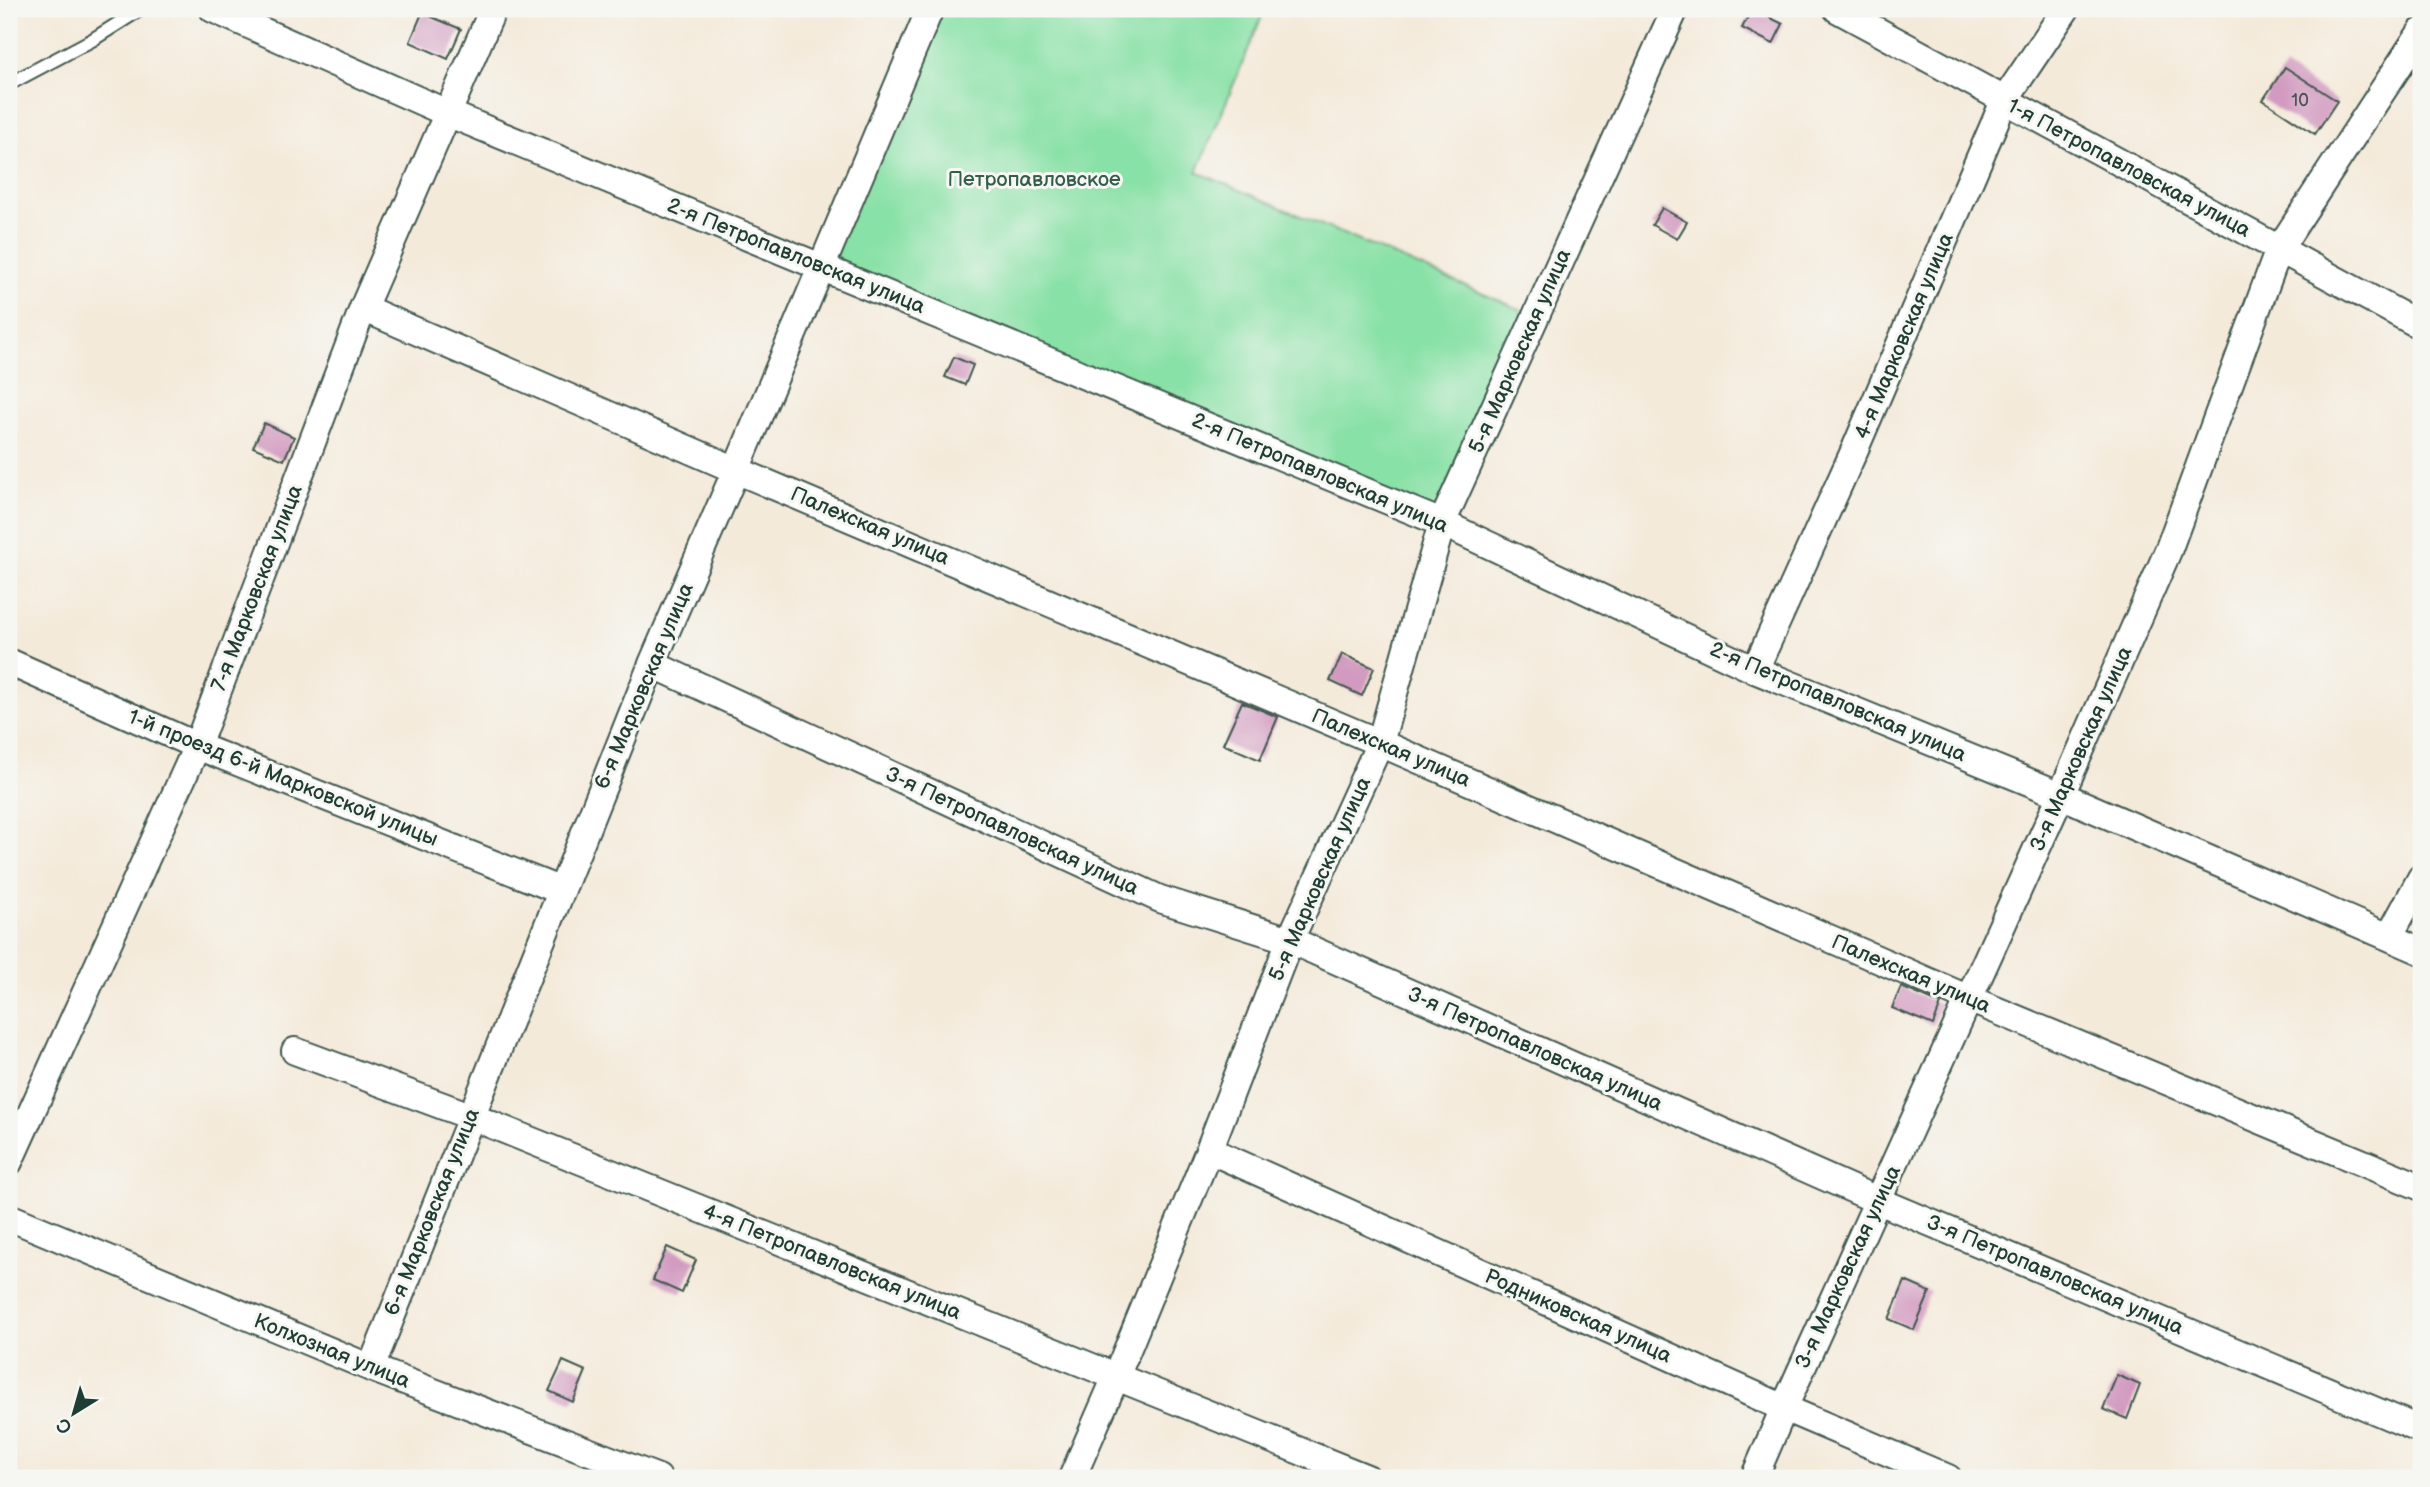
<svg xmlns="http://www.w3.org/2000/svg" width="2430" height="1487" font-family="'Balsamiq Sans',sans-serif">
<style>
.green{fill:#88e1a6;stroke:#548f6d;stroke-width:2}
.building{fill:#d29ac0}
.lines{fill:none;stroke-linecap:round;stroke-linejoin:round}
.lane-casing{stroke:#3f574d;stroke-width:16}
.street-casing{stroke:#3f574d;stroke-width:30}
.lane{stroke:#fff;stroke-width:12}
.street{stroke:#fff;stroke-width:26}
.labels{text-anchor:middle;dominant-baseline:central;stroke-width:6;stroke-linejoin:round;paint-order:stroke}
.number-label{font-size:18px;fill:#4c5457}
.street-label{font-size:21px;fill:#1f3d34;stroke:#f6f6f2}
.park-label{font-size:21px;fill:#345e4b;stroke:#f6f6f2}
</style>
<rect width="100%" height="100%" fill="#f6f6f2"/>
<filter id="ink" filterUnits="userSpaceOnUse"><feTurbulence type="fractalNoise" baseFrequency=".0143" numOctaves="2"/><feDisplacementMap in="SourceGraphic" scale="14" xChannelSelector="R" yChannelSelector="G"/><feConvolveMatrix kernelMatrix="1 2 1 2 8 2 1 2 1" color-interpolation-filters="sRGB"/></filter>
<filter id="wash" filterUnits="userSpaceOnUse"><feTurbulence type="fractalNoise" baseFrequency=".00686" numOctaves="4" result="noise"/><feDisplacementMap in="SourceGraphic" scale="28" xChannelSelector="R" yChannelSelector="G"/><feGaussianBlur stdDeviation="1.57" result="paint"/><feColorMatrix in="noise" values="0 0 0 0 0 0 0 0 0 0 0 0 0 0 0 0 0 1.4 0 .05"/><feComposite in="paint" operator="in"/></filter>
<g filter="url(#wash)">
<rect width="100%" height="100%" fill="#f4eada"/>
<path class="green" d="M930,9H1265L1197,172L1536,316L1442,523L821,266Z"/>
<g id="blocks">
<path class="building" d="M1752,9L1783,24L1773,44L1742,28Z
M422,13L461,29L448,59L410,42Z
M2285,67L2337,101L2315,134L2263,100Z
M1662,208L1687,222L1677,239L1652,225Z
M954,357L973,365L965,385L945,377Z
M264,423L294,437L284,460L253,447Z
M1342,654L1374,668L1362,696L1330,681Z
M1242,702L1278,717L1260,760L1223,744Z
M1901,987L1941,1004L1933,1025L1892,1008Z
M667,1247L696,1260L682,1293L653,1280Z
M1905,1281L1930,1292L1914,1330L1889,1319Z
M563,1361L586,1371L573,1402L549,1391Z
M2117,1375L2140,1385L2127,1419L2103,1409Z"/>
</g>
</g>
<g filter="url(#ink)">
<use href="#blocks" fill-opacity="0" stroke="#3f574d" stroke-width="2"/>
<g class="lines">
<defs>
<path id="lane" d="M9,84L92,40L141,9"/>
<path id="street" d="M213,9L447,113L1442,523L1755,670L2061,795L2421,951
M1837,9L2421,326
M363,308L736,470L1380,743L1969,999L2421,1187
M9,662L197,746L559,890
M652,664L1160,899L1290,940L1879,1201L2421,1430
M1755,670L1855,449L2004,101L2066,9
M2389,937L2421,878
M295,1051L470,1116L1367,1478
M1209,1150L1784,1408L1948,1478
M9,1162L197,746L363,308L493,9
M9,1217L371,1368L658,1478
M371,1368L652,664L736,470L930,9
M1072,1478L1116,1377L1209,1150L1290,940L1380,743L1442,523L1675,9
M1754,1478L1784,1408L2061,795L2168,551L2279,249L2421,32"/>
</defs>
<use href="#lane" class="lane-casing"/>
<use href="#street" class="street-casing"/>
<use href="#lane" class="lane"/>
<use href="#street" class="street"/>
</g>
</g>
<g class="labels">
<g class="number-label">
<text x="2300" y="100">10</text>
</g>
<g class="street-label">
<text transform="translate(2129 168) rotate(28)">1-я Петропавловская улица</text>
<text transform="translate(796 256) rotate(22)">2-я Петропавловская улица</text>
<text transform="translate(1904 336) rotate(-67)">4-я Марковская улица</text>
<text transform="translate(1520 351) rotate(-66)">5-я Марковская улица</text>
<text transform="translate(1320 473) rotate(23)">2-я Петропавловская улица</text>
<text transform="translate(870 526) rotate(23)">Палехская улица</text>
<text transform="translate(257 588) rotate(-69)">7-я Марковская улица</text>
<text transform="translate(644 686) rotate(-67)">6-я Марковская улица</text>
<text transform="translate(1838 702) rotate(23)">2-я Петропавловская улица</text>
<text transform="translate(1391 748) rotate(23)">Палехская улица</text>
<text transform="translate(2081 749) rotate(-66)">3-я Марковская улица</text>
<text transform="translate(283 778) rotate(22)">1-й проезд 6-й Марковской улицы</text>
<text transform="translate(1012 831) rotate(25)">3-я Петропавловская улица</text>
<text transform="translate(1320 879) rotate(-66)">5-я Марковская улица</text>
<text transform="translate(1911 974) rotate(23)">Палехская улица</text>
<text transform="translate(1535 1049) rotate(24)">3-я Петропавловская улица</text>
<text transform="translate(432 1212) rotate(-68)">6-я Марковская улица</text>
<text transform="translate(832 1262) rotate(22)">4-я Петропавловская улица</text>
<text transform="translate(1848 1267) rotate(-65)">3-я Марковская улица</text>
<text transform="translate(2055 1275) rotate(23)">3-я Петропавловская улица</text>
<text transform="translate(1578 1316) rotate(24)">Родниковская улица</text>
<text transform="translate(332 1351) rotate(22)">Колхозная улица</text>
</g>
<g class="park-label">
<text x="1034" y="179">Петропавловское</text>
</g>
</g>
<rect width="2430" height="1487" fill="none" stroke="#f6f6f2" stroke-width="35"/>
<g transform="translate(74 1413) rotate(217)" stroke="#f6f6f2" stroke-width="5" paint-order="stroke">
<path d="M0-5L12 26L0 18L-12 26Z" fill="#1f3d34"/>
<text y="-10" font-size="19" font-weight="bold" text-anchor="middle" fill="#1f3d34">С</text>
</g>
</svg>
